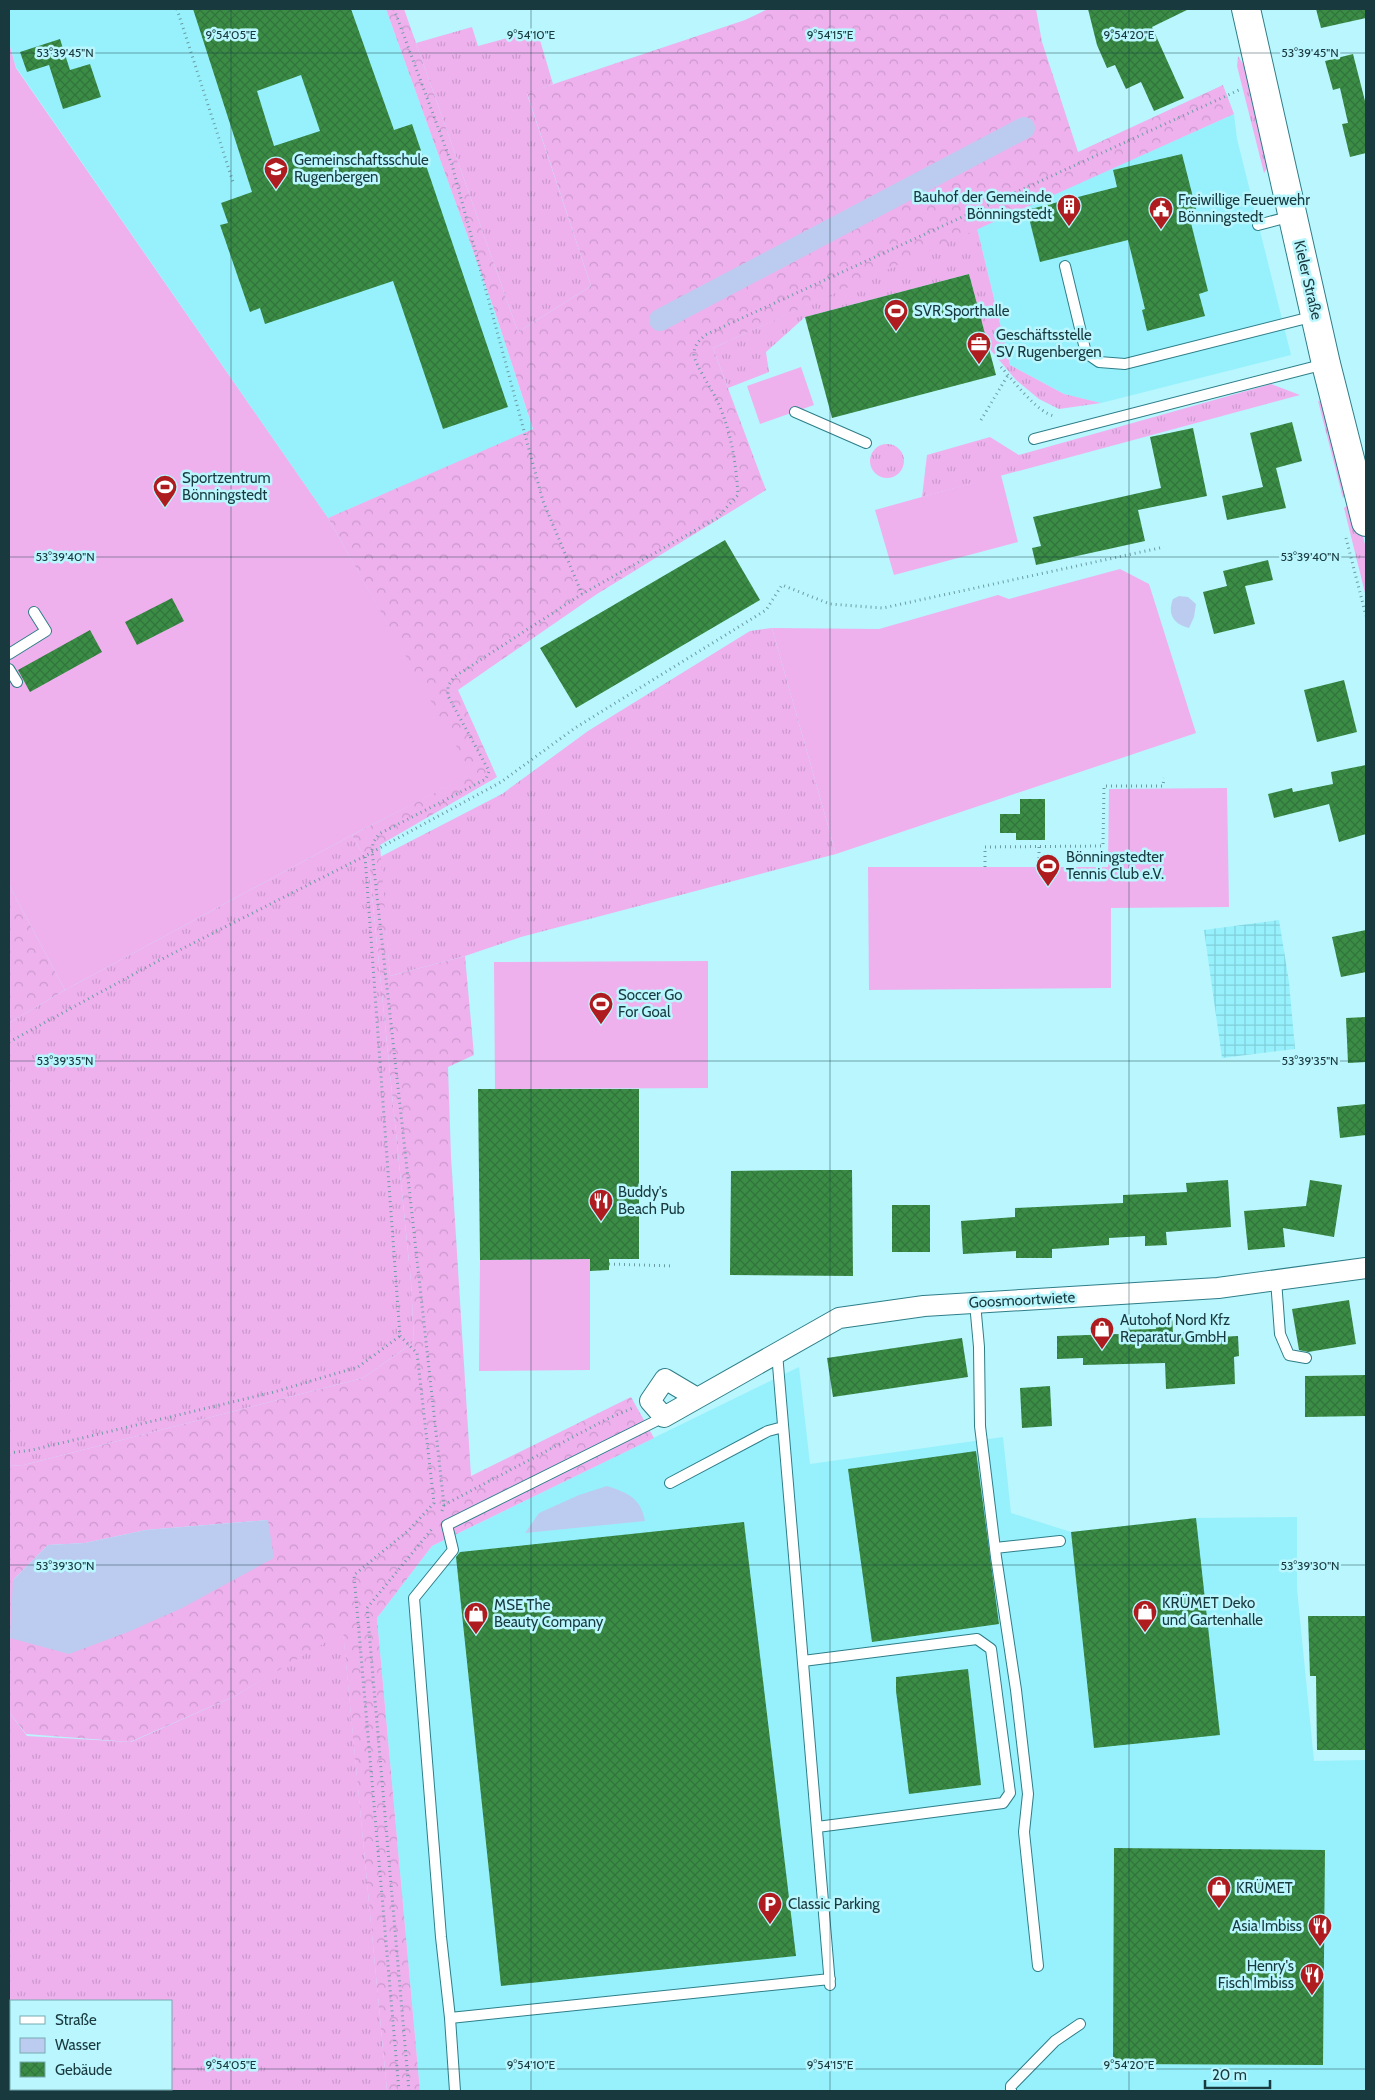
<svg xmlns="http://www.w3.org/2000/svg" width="1375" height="2100" font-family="Cabin,sans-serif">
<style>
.built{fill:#96f1fd}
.industrial{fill:url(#industrial-grid)}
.grass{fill:url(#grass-tufts);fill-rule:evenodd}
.forest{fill:url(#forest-crowns);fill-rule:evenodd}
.pitch{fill:#eeb1ee}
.water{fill:#bcccf0}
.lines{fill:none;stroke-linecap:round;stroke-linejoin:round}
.canal{stroke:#bcccf0;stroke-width:22}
.building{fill:url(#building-cross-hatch);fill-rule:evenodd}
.service-casing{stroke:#2e7e88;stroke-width:12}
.minor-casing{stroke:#2e7e88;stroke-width:22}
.primary-casing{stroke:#2e7e88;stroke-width:30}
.path{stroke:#6c9ca2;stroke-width:3;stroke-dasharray:1 4;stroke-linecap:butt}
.service{stroke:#fff;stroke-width:10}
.minor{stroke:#fff;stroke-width:20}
.primary{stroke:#fff;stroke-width:28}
.ticks{fill:none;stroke:#18393d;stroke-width:1;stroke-opacity:0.45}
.labels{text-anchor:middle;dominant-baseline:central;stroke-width:5;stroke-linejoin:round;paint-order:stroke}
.poi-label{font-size:15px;fill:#18393d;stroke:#b9f6fe;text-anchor:start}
.street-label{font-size:15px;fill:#18393d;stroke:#b9f6fe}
.ticks-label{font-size:12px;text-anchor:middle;fill:#18393d;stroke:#b9f6fe;stroke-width:5;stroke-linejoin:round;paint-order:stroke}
</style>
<defs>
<pattern id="industrial-grid" width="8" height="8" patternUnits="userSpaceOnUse" patternTransform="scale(1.25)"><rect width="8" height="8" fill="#96f1fd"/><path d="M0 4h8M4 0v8" fill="none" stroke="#81cfda"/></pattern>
<pattern id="grass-tufts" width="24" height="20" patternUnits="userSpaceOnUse" patternTransform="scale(1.25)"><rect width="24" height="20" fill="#eeb1ee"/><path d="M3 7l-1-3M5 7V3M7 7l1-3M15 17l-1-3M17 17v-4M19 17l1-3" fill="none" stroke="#cb99cd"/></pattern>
<pattern id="forest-crowns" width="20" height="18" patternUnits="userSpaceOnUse" patternTransform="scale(1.25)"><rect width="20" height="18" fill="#eeb1ee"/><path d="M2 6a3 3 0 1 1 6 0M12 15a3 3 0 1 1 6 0" fill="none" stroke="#cb99cd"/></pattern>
<pattern id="building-cross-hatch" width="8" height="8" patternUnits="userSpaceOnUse" patternTransform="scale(1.25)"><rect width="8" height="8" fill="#3b8d46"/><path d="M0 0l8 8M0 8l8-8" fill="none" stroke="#31743c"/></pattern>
</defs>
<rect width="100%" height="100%" fill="#b9f6fe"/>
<path class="built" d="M9,9H386L495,312L533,430L328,518L16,67L9,43Z
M1234,114L1237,139L1291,355L1101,403L1064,394L1010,365L977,228Z
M799,1367L810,1464L1003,1437L1011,1513L1071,1532L1196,1518L1297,1517V1589L1314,1761L1366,1760V2091H420L377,1618L432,1546Z"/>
<path class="industrial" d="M1279,920L1289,982L1295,1049L1222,1058L1204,930Z"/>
<path class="grass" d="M472,27L478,46L537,30L553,84L527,94L591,286L518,332L416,43Z
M1238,56L1250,75L1272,161L1264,173L1237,66Z
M977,228L1010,365L1064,394L1101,403L1059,409L1039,399L1016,380L988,347L969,274L805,317L766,352L769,372L728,388L713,348Z
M1271,384L1300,395L922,497L927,455L990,437L1019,455Z
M1325,400L1351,491L1343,498L1318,401Z
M870 461a17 17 0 1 1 34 0a17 17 0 1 1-34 0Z
M1350,503L1356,507L1366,549V597L1344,508Z
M772,628L836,854L521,937L465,956L390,976L380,857L502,794L588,731L750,631Z
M352,835L369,865L411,1282L414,1342L363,1378L24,1465L9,1466V1023L65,990Z
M343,1630L387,2091H9V1712L27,1736L131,1742L235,1696ZM11,2001H171V2089H11Z"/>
<path class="forest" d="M386,9H404L518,332L591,286L527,93L745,20L768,9H1036L1042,42L1078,152L1223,85L1234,114L713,348L766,490L597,594L458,690L497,777L380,845L390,976L465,956L474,1055L448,1067L451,1157L471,1476L631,1397L654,1438L432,1546L377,1618L420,2091H387L343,1632L235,1696L130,1742L26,1734L9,1712V1466L24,1465L363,1378L414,1342L411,1282L369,865L352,835L471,774L328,518L533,429L495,312ZM268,1520L13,1580L48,1545L85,1543L146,1530Z
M9,885L65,990L9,1023Z"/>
<path class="pitch" d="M9,43L16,68L328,518L472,774L352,835L65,990L9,885Z
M801,367L814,405L760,424L747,386Z
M1001,475L1018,542L894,575L875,510Z
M1120,569L1149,584L1196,733L836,854L772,628L879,629L998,595L1009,599Z
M1227,788L1229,907L1111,908V988L869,990L868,867H1108L1109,789Z
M708,961V1088L495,1089L494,962Z
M590,1259V1370L479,1371L480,1260Z"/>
<path class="water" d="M1179,596L1188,597L1196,604L1194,617L1189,628C1174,624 1167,615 1173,599Z
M607,1486C628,1493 641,1498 645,1521L525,1533L539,1513L579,1495Z
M268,1520L274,1558L182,1608L128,1632L69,1654L10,1638L13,1580L48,1545L85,1543L146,1530Z"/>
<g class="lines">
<path class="canal" d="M660,320L1024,128"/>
</g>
<path class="building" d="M193,9H351L394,130L412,124L508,407L443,429L393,281L265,324L260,308L250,312L220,225L228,223L221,203L252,192ZM301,75L320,131L274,146L257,91Z
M1088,9H1189L1152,27L1184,98L1154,111L1141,82L1126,89L1115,65L1107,68L1097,45Z
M1316,9H1366V18L1321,28Z
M60,39L70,70L90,64L101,97L63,109L49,65L27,72L20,52Z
M1353,54L1366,105V153L1350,157L1342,124L1348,123L1340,88L1333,90L1325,61Z
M1182,154L1196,209L1188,211L1208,291L1199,294L1205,316L1147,331L1142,310L1145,309L1128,240L1040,262L1027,210L1117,187L1113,170Z
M969,274L996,375L832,418L805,317Z
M1292,422L1302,461L1276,468L1286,508L1227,520L1222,496L1263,487L1250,433Z
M1193,428L1207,496L1138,510L1145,541L1036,565L1032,548L1041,546L1033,517L1161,488L1150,437Z
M725,540L760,600L576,708L540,648Z
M1268,560L1273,580L1245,586L1255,624L1214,634L1203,592L1227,586L1223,571Z
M172,598L184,621L137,645L125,622Z
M90,630L102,652L30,692L18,670Z
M1344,680L1357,732L1317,742L1304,690Z
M1366,765V834L1339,842L1329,804L1274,818L1268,794L1292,788L1293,792L1333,784L1331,772Z
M1020,799H1045V840H1016V833H1000V814H1020Z
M1366,930V972L1341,977L1332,937Z
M1366,1017V1062L1348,1063L1346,1018Z
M478,1089H639V1259H609V1270L590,1271V1259L480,1260Z
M1366,1104V1135L1340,1138L1337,1107Z
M804,1170H852L853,1276L730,1275L731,1171Z
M1228,1180L1231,1227L1166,1232L1167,1245L1145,1246V1236L1109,1238V1245L1052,1249V1258H1016V1251L963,1254L961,1221L1015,1217V1208L1123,1203V1195L1187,1192L1186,1183Z
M1310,1180L1342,1185L1334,1237L1283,1228L1285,1247L1248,1250L1244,1211L1306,1206Z
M892,1205H930V1252H892Z
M1349,1300L1356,1344L1308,1352L1299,1350L1292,1309Z
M1172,1315L1173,1333L1199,1332V1338L1238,1336L1239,1356L1234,1357L1235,1384L1166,1389L1165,1363L1083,1365V1358L1057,1359V1336L1119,1334V1330L1156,1329L1155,1316Z
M962,1338L968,1377L833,1397L827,1358Z
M1366,1375V1416L1305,1417V1376Z
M1050,1386L1052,1426L1022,1428L1020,1388Z
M976,1451L999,1624L872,1642L848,1469Z
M1196,1518L1220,1735L1094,1748L1071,1532Z
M744,1522L796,1956L501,1986L456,1557L460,1552Z
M1308,1616H1366V1750H1317L1316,1676H1310Z
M968,1669L981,1785L909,1794L896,1691V1677Z
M1114,1848L1325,1850L1323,2065L1113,2064Z"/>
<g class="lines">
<defs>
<path id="service" d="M1258,225L1292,216
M1065,266L1086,353L1099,362L1125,364L1315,316
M795,412L866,443
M1034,439L1325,364
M9,654L46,631L34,612
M9,669L17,682
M1276,1280L1280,1334L1289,1355L1306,1358
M975,1303L979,1347L980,1426L996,1557L1016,1690L1028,1794L1024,1832L1038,1966
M777,1353L830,1985
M664,1417L447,1525L453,1550L414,1598L441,1937L450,2018L830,1979
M670,1483L768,1431L783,1427
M995,1548L1060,1541
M803,1661L977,1639L991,1649L1010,1793L1003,1803L817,1827
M450,2018L455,2091
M1011,2091V2086L1055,2041L1080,2024"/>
<path id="minor" d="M697,1398L665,1379L650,1401L664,1417L839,1318L924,1306L1218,1288L1366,1268"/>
<path id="primary" d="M1246,9L1326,364L1366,522"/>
</defs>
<use href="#service" class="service-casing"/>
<use href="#minor" class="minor-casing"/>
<use href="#primary" class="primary-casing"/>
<path class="path" d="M177,9L233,182
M394,9L452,165L543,501L582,594
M1001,367C1013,380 1038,414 1055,416
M981,420L1008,375
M1346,538L1366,616
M1039,847V867
M985,867V847L1103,846L1104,786H1163L1164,778
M9,1042L158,961L365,856
M609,1264L673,1266
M9,1453L32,1450L274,1392L358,1367L400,1336
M444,1505L607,1419L633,1408
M442,1511L444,1505L372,851L373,843L379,834L486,779L489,771L448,696V686L454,677L582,594L717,518L738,495C736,462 731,431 717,400C712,390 695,364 694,355C694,345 699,341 705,335L1239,90
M399,2091L354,1575L409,1530L434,1503L417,1353L400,1336L365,856L501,782L575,728L766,610L782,585L830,604L883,608L1164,547
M409,2091L367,1608L432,1529"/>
<use href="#service" class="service"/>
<use href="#minor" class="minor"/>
<use href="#primary" class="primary"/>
</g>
<path class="ticks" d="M231,9V2091M531,9V2091M830,9V2091M1129,9V2091M9,53H1366M9,557H1366M9,1061H1366M9,1565H1366M9,2069H11M171,2069H1366"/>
<defs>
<symbol id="school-pin" viewBox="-11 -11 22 30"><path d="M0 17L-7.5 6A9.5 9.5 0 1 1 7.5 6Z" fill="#ae1c20" stroke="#b9f6fe"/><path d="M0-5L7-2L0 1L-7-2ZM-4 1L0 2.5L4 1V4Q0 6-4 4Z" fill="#fff"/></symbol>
<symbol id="building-pin" viewBox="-11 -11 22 30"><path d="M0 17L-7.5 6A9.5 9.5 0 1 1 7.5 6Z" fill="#ae1c20" stroke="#b9f6fe"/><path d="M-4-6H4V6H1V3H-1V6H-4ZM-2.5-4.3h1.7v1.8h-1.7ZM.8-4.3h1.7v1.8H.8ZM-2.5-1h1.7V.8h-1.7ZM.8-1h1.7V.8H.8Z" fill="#fff"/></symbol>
<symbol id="civic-pin" viewBox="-11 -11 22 30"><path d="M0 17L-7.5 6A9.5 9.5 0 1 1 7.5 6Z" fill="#ae1c20" stroke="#b9f6fe"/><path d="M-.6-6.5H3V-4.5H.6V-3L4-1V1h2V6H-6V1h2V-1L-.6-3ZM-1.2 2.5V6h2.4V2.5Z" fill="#fff"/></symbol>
<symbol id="stadium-pin" viewBox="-11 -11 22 30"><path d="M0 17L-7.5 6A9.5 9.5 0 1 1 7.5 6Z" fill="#ae1c20" stroke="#b9f6fe"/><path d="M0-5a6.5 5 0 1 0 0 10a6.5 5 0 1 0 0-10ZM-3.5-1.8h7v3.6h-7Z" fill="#fff"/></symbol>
<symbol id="office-pin" viewBox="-11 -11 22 30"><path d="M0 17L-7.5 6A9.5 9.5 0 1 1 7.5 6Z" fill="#ae1c20" stroke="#b9f6fe"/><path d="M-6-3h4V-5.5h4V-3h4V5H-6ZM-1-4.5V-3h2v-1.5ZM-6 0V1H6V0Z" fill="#fff"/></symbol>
<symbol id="restaurant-pin" viewBox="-11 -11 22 30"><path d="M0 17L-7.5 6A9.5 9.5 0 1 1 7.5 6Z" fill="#ae1c20" stroke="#b9f6fe"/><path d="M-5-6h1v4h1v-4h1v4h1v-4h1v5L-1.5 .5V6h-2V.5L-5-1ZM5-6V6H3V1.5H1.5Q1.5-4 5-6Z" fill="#fff"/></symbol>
<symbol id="shop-pin" viewBox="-11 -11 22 30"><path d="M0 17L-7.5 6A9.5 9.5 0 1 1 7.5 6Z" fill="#ae1c20" stroke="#b9f6fe"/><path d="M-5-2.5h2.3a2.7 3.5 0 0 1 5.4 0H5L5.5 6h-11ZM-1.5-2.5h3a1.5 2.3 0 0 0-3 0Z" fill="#fff"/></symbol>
<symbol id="parking-pin" viewBox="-11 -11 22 30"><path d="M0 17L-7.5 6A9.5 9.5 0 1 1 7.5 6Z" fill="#ae1c20" stroke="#b9f6fe"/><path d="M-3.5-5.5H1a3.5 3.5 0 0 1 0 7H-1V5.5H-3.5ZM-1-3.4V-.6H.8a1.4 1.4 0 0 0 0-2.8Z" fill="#fff"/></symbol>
</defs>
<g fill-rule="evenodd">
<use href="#school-pin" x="262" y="155" width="28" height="38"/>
<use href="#building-pin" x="1055" y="192" width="28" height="38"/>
<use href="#civic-pin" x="1147" y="195" width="28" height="38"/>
<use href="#stadium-pin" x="882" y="297" width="28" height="38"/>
<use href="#office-pin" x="965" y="330" width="28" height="38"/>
<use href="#stadium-pin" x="151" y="473" width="28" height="38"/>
<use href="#stadium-pin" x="1034" y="852" width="28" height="38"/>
<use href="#stadium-pin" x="587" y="990" width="28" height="38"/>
<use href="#restaurant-pin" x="587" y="1187" width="28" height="38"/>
<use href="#shop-pin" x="1088" y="1315" width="28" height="38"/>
<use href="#shop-pin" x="1131" y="1598" width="28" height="38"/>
<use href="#shop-pin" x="462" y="1600" width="28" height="38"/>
<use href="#shop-pin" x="1205" y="1874" width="28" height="38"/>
<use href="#parking-pin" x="756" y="1890" width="28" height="38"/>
<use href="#restaurant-pin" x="1306" y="1912" width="28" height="38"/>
<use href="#restaurant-pin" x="1298" y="1961" width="28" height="38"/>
</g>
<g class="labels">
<g class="poi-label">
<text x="294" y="160">Gemeinschaftsschule<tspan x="294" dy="17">Rugenbergen</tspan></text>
<text x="1052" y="197" text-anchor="end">Bauhof der Gemeinde<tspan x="1052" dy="17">Bönningstedt</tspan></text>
<text x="1178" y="200">Freiwillige Feuerwehr<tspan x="1178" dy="17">Bönningstedt</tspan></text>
<text x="914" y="311">SVR Sporthalle</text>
<text x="996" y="335">Geschäftsstelle<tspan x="996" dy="17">SV Rugenbergen</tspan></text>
<text x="182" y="478">Sportzentrum<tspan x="182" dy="17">Bönningstedt</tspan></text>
<text x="1066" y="857">Bönningstedter<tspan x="1066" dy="17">Tennis Club e.V.</tspan></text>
<text x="618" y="995">Soccer Go<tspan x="618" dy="17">For Goal</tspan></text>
<text x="618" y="1192">Buddy's<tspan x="618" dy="17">Beach Pub</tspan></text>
<text x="1120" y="1320">Autohof Nord Kfz<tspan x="1120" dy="17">Reparatur GmbH</tspan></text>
<text x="1162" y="1603">KRÜMET Deko<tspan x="1162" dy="17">und Gartenhalle</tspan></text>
<text x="494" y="1605">MSE The<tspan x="494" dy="17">Beauty Company</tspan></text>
<text x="1236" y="1888">KRÜMET</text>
<text x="788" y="1904">Classic Parking</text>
<text x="1302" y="1926" text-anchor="end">Asia Imbiss</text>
<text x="1294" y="1966" text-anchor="end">Henry's<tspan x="1294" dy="17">Fisch Imbiss</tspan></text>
</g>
<g class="street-label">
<text transform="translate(1308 280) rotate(77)">Kieler Straße</text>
<text transform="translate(1022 1300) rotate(-3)">Goosmoortwiete</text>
</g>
</g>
<g class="ticks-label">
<text x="231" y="39">9°54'05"E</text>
<text x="531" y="39">9°54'10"E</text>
<text x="830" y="39">9°54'15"E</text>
<text x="1129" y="39">9°54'20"E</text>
<text x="65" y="57">53°39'45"N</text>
<text x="1310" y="57">53°39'45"N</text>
<text x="65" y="561">53°39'40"N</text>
<text x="1310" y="561">53°39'40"N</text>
<text x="65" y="1065">53°39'35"N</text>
<text x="1310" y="1065">53°39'35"N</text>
<text x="65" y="1570">53°39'30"N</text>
<text x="1310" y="1570">53°39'30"N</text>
<text x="231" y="2069">9°54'05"E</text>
<text x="531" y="2069">9°54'10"E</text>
<text x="830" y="2069">9°54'15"E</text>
<text x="1129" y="2069">9°54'20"E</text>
</g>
<rect width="1375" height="2100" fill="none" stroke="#18393d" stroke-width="20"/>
<rect x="10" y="2000" width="162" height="90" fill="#b9f6fe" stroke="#79aab1"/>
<rect x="20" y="2016" width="25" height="8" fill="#ffffff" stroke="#79aab1"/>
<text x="55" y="2025" font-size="15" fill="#18393d">Straße</text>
<rect x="20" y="2038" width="25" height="15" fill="#bcccf0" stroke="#79aab1"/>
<text x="55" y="2050" font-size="15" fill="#18393d">Wasser</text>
<rect x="20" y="2062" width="25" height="15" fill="url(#building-cross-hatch)" stroke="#79aab1"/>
<text x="55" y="2075" font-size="15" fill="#18393d">Gebäude</text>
<path d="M1205 2080v8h65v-8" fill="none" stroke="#18393d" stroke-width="2.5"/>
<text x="1212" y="2080" font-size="15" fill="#18393d" stroke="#b9f6fe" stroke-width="4" paint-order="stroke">20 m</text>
</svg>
